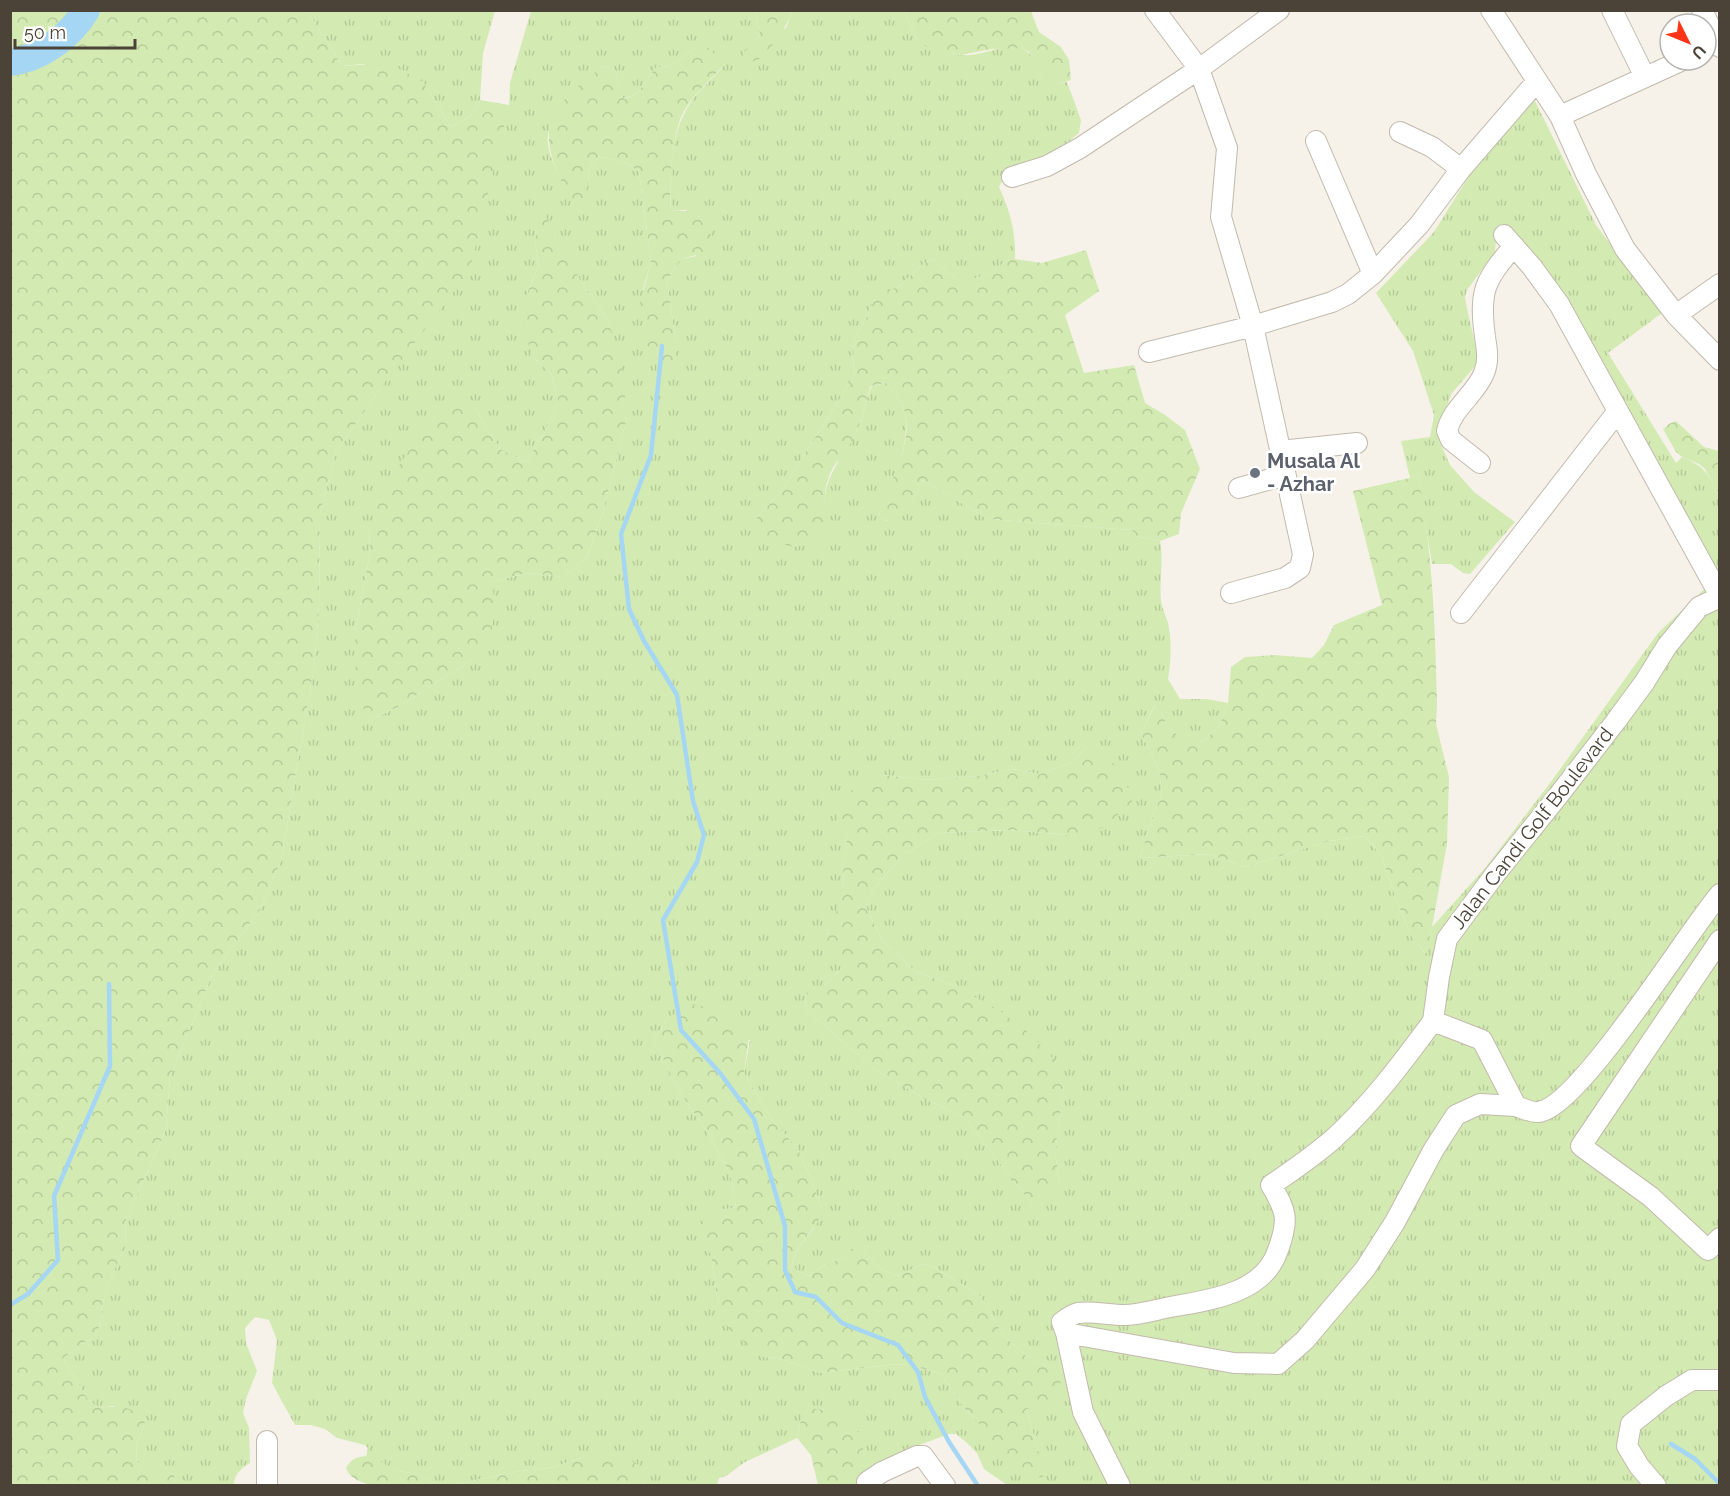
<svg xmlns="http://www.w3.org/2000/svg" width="1730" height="1496" font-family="Raleway,sans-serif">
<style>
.grass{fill:url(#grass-tufts);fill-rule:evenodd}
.forest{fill:url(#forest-crowns)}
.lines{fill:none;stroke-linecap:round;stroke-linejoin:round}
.stream{stroke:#a5d6f4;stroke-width:4.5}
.river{stroke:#a5d6f4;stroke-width:28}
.minor-casing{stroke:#c2baac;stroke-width:22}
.minor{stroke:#fff;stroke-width:20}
.worship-dot{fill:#6b7280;stroke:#fff;stroke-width:2}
.labels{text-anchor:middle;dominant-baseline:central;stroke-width:5;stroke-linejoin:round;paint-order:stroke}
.worship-label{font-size:20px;font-weight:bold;fill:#5b616d;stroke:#fff;text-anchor:start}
.street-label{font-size:20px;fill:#4b4338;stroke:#fff}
</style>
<defs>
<pattern id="grass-tufts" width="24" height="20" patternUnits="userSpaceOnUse" patternTransform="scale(1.5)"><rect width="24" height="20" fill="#d3ebb2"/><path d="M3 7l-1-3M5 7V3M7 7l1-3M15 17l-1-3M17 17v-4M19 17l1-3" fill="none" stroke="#b7cb9a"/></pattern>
<pattern id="forest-crowns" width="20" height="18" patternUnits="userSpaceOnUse" patternTransform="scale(1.5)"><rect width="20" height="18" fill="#d3ebb2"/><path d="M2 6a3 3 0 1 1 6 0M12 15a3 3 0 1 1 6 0" fill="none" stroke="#b7cb9a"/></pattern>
</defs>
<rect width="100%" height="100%" fill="#f6f2ea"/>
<path class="grass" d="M307,11H495L483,53L480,100L470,117L451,127L423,82L363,64L342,66Z
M531,11H755L760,35L749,45L786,28L792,11H900L904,12L917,39C928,42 952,55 962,55C979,57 1003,43 1022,48C1028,50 1053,77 1059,84L1067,82L1081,120L1079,133C1058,153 1031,160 1006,173L999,187C1010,211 1016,232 1015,259L1006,261L988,274L973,279H957L931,259L919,267L898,288L874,300L865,321L854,338L853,378L779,494L751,524L824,509C824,472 844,458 859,427C865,413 865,399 872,386L886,383C891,389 897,395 901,402C917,435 891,484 879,515L887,521L912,501L923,480L988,519L1132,530L1136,536L1160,541C1164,561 1159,580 1161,601C1162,608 1166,616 1168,623C1172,641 1171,662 1168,679L1180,699H1207L1228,703L1220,725L1204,741L1189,745L1167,726L1162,713L1155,705L1141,733L1159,770L1162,794L1152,818L1140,858L1209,854L1245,867L1329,841L1365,836L1382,857L1397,902L1412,937L1425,953L1432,927L1485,868L1550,783L1658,633L1718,576L1696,533L1548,272L1506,226L1496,237L1495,252L1467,290L1465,297L1466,304L1478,357L1477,364L1452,393L1449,400L1439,432V440L1450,465L1474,492L1515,522L1470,574L1463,573L1451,564H1432L1418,476L1410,478L1401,441L1430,437L1434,415L1413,351L1376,293L1434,232L1480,158L1520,112L1535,101L1596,225L1662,313L1608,353L1676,463L1682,457C1705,467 1707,472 1719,494V1485H1007L984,1469L977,1453L967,1443L956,1434H949L911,1448L858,1479V1465L863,1450L823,1409H808L800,1423L797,1438L745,1462L726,1476L719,1478L717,1485H644L645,1477L581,1458L550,1468L520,1471L452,1485H437L417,1474L393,1470L376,1459L366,1456L368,1448L365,1445L337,1438L325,1429L310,1425H295L272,1383L277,1340L269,1320L255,1317L245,1328L246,1343L257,1371L246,1399L243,1413L249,1428L250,1463C241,1468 234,1475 234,1485H174L175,1478L143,1472L136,1459L137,1444L146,1420L113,1406L98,1408L87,1398L63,1358L97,1333L101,1320L102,1305L111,1277L125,1248L126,1218L157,1152L166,1128L170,1077L213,973L259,911L281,861L314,667L319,608L320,513L336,453L381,387L509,105L510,83ZM694,49L724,65C715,77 702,87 693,99C670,130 669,174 671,211L687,210L696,256L682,259L674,269L667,282L676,343L643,289L651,263L639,172L627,163L599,157L589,168L588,182L561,180C555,166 546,150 548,135C550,116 588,79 603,66L616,72L618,87L623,99L638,93L655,68L670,66ZM535,242L581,281L609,322L627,418L602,515L587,557L563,577L528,573L490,582L473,659L398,707L368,721L355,632L369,558L370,530L474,407L500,449L526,462L544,434L558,401L552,375L533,357L526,296L539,265ZM1087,747L1078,836L1009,830L938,833L901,857L872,891L866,907L882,940L915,971L954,986L1064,1086L1055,1152L1060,1185L1032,1204L963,1116L927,1100L876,1070L805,1009L807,987L824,986L842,968L827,934L834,921L844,892L843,864L847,849L846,834L882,775L928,780L977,776L1012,769L1039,774L1071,763ZM669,1017L750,1040L744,1073L772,1120L798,1149L813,1184L821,1208L814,1228L798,1248L792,1263L797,1271L810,1276L821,1267L862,1249C872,1264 881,1270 897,1276L923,1264L936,1268L980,1296L1003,1335L1026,1356L1051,1368L1026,1409L1039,1453L975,1419L965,1409L941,1374L910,1365L896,1364L820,1373L778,1358L764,1357L718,1302L711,1256L722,1210L736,1207L731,1175L709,1135L676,1086L654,1039Z"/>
<path class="forest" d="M10,11H307L342,66L389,63L423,82L451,127L470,117L480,100L509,105L470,270L381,387L336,453L320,513L319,608L314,667L281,861L259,911L213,973L170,1077L166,1128L157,1152L126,1218L125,1248L111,1277L102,1305L101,1320L97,1333L63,1358L87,1398L98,1408C119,1406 130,1405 146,1420L137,1444L136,1459L143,1472L171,1471L175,1478L174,1485H11Z
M755,11H792C784,34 773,45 756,62L742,57L749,45L760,35Z
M900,11H1031L1039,32L1061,47L1069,60L1071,80L1059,84L1048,75L1029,52L1022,48L992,49L961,55L928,48L917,39L904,12Z
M709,48L724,65C709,82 686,100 679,123C671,147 669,186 671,211H702L711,222L710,251L682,259L674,269L667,282L676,343V357L665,371L655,361L648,348L640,303L651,263L639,172L627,163L599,157L589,168L588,182L583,207L575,209C569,199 565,188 559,176C546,146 542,121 568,96C578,85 592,76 603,66L616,72L618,87L624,99L638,93L655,68L670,66L694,49Z
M541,207L581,281L609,322L623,374L627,418L602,515L587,557L563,577L528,573L490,582L496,602L492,629L473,659L398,707L368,721L356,689L355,632L369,558L370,530L383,488L420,435L456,397L474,407L500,449L526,462L544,434L558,401L552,375L533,357L524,332L526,296L539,265L535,242Z
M1086,250L1099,291L1065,315L1084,373L1134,365L1145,403L1165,415L1185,430L1200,469L1181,513L1179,534L1160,541L1136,536L1132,530L988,519L923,480L912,501L888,521L879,516C888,481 919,439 901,402C897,395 891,389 886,383L871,386C865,399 865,413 859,426C855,436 849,447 843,455C841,459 836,462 834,466C820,489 825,515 827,540L794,547L754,536L751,524L779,494L853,378L854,338L865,321L874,300L883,290L898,288L919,267L931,259L957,279H973L988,274L1006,261L1015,259L1042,263Z
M1676,421L1704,447L1719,451V494L1705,469L1699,464L1682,457L1676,452L1663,429L1669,424Z
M1418,476C1433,552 1435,627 1437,704L1436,724L1449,777L1447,844L1432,927L1426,954L1412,937L1397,902L1382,857L1365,836L1329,841L1245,867L1209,854L1140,858L1152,818L1162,794L1159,770L1141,733L1156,704L1162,713L1167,726L1188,744L1204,741L1220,725L1228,703L1231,667L1245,657L1274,655L1312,658L1324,645L1334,625L1382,605L1353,491Z
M1087,747L1122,769L1132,802L1104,827L1078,836L1009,830L938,833L901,857L872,891L866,907L882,940L915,971L954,986L999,1010L1031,1034L1055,1061L1064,1086L1055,1152L1060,1185L1046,1202L1032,1204L963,1116L927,1100L876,1070L805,1009L807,986H824L842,968L822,948L844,892L843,864L847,849L846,834L836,824L840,810L851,791L882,775L928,780L977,776L1012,769L1039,774L1071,763Z
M692,1004L715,1009L750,1030L744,1073L772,1120L798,1149L813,1184L821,1208L818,1222L798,1248L792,1263L797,1271L810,1276L821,1267L846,1256L848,1249H862C872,1264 881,1270 897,1276L923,1264L936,1268L980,1296L1003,1335L1026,1356L1051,1368L1060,1379L1062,1393L1055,1402L1026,1409L1039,1453L1043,1478L1028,1475L1003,1454L975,1419L965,1409L941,1374L910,1365L896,1364L820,1373L778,1358L764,1357L752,1349L729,1329L722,1316L718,1302L711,1256L695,1224L722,1210L736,1207L731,1175L709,1135L676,1086L654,1039L669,1017Z
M808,1409C816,1409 824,1409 832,1411C845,1415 865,1434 863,1449C862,1464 856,1467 859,1485H818L811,1455L797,1438L800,1423Z
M366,1456L376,1458L393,1470L417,1474L437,1485C414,1486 355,1494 346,1468C351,1459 356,1457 366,1456Z
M613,1456L636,1463L646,1473L644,1485H452L520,1471L550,1468L581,1458Z"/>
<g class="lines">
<path class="stream" d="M662,346L651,455L621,534L629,609L644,641L677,695L693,801L704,835L697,862L663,920L681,1030L720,1073L754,1119L785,1226V1270L795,1292L816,1297L842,1323L898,1345L918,1372L925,1397L949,1442L978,1486
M10,1305L28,1294L58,1260L54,1196L110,1066L109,984
M1671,1444L1695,1459L1720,1484"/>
<path class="river" d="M10,62C40,59 71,36 86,10"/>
<defs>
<path id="minor" d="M1491,10L1560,116L1586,174L1625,249L1676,315L1720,360
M1612,10L1645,77
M1702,10L1720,47
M1560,116L1683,60
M1400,132L1432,147L1461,169
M1316,141L1373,274
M1012,177L1047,166L1080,148L1199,69L1155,10
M1504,235L1532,267L1559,304L1720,596
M1676,315L1720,284
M1149,352L1253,326L1332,302L1348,294L1373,274L1419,225L1461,169L1537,81
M1280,451L1357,443
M1480,463L1451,440L1447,431C1452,408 1476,394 1484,373C1489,362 1487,349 1485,337C1479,291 1484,281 1514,246
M1239,488L1285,475
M1231,593L1285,578L1300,568L1303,554L1253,326L1221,217L1227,148L1199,69L1279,10
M1720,597L1699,607L1667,646L1644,683L1616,721L1558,796L1496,873L1447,939L1439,977L1433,1021L1482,1040L1516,1106C1522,1108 1532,1113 1538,1112C1579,1108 1688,931 1720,894
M1461,613L1618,411
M1720,940L1581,1146L1651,1197L1708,1250L1720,1238
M1433,1021C1402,1063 1370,1106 1331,1141C1312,1157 1292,1171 1271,1185C1287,1212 1289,1220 1278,1250C1264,1294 1209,1300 1170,1307C1155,1310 1139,1315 1124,1315C1110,1315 1091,1311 1078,1313C1073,1314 1066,1319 1062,1322L1066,1333L1234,1363L1278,1364L1305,1340L1365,1269L1395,1222L1434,1149L1456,1115L1480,1104L1516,1106
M1066,1333L1083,1412L1120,1486
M267,1486V1441
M869,1486L867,1482L882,1472L917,1456H923L926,1460L945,1486
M1656,1486L1639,1466L1627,1446L1631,1424L1666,1396L1692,1380H1720"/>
</defs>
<use href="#minor" class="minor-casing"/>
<use href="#minor" class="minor"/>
</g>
<circle class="worship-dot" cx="1255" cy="473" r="6"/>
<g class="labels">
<g class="worship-label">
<text x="1267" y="461">Musala Al<tspan x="1267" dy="23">- Azhar</tspan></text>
</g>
<g class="street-label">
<text transform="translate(1532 828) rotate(-52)">Jalan Candi Golf Boulevard</text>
</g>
</g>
<rect width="1730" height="1496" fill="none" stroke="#4b4338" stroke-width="24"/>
<g transform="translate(1688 42) rotate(133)"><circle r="28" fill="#ffffff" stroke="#b7b4af" stroke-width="1.5"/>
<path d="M0-4.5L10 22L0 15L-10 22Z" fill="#ff3318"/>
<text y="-9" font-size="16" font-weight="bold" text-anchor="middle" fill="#4b4338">U</text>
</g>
<path d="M15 39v9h120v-9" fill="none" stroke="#4b4338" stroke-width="3"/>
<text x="24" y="39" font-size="18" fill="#4b4338" stroke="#ffffff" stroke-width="4.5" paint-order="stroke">50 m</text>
</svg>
